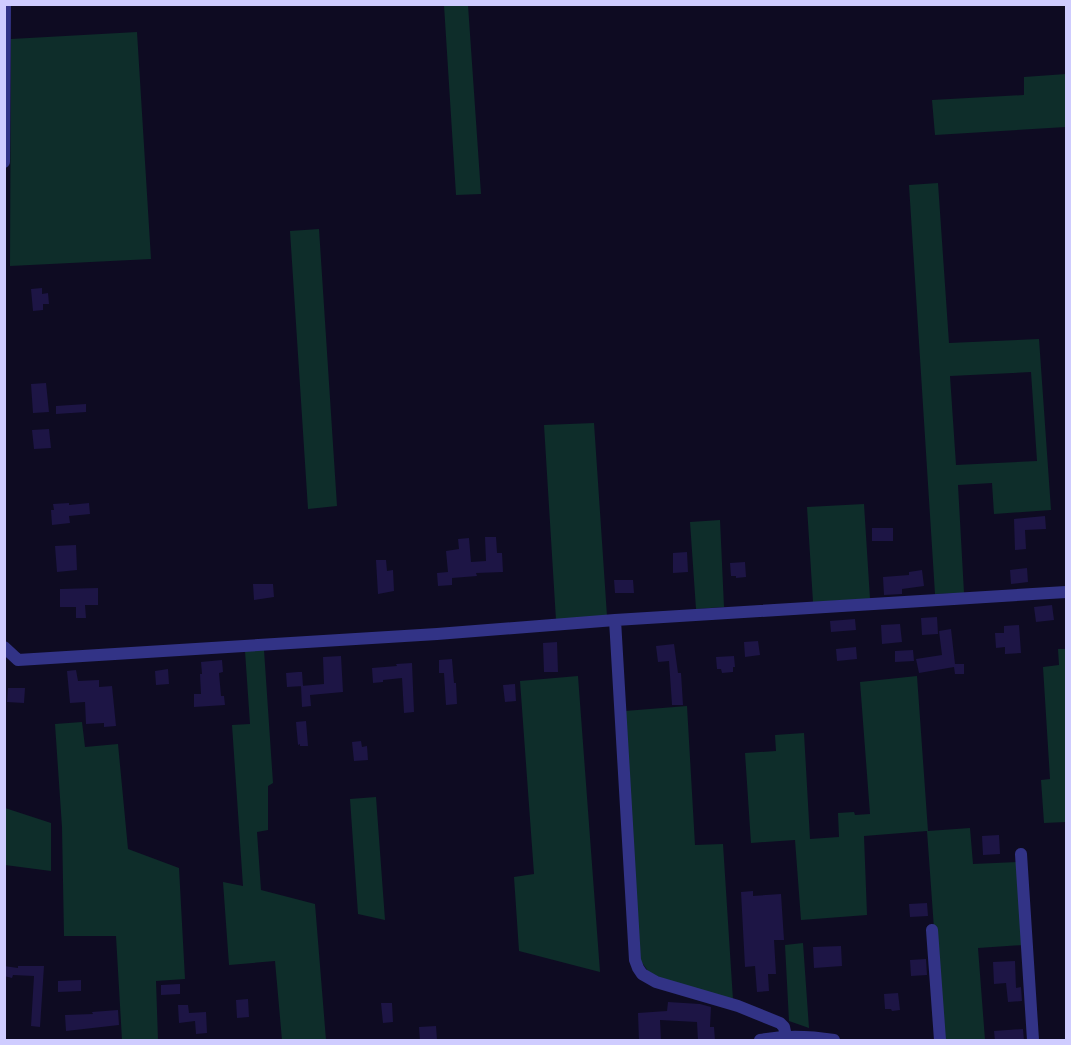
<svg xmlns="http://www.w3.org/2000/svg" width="1071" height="1045" font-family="'Nunito Sans',sans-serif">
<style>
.green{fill:#0e2d2a;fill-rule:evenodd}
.building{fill:#1d1545}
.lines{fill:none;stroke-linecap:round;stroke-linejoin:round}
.minor{stroke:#323386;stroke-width:12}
</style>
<rect width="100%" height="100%" fill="#0e0b22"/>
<path class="green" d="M444,5H468L481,194L456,195Z
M137,32L151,259L10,266L11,39Z
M1066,74V127L935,135L932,100L1024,95V77Z
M938,183L949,343L1039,339L1051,510L994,514L992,483L958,485L964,593L935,594L909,185ZM1031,372L1037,461L956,465L950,376Z
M319,229L337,506L308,509L290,231Z
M594,423L607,616L556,620L544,425Z
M864,504L870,599L813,602L807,507Z
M720,520L724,607L696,609L690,522Z
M1058,649H1066V822L1044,823L1041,780L1050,779L1043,667L1059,665Z
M264,650L273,783L268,786V830L257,832L261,890L315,904L326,1040H282L275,961L229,965L223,882L243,886L232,725L250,724L245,651Z
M578,676L600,972L519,951L514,877L534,874L520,681Z
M917,676L928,831L970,828L973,864L1018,862L1023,945L978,948L985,1040H942L927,831L864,836L867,915L801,920L795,840L751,843L745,753L776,751L775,735L804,733L810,839L839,837L838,813L854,812L855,815L870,814L860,682Z
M687,706L695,845L723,844L733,1000L651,975L640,960L625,711Z
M82,722L85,747L118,744L128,849L179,868L185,979L156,981L158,1040H122L116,936H64L62,827L55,724Z
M376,797L385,920L358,914L350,799Z
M5,808L51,823V871L5,865Z
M803,943L809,1028L789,1021L785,945Z"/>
<path class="building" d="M42,288V294L48,293L49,304H43V310L33,311L31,289Z
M46,383L49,412L33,413L31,384Z
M86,404V412L56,414V406Z
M49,429L51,448L34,449L32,430Z
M69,503V505L89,503L90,514L69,516L70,523L52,525L51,510H54L53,504Z
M1045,516L1046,529L1025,530L1026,549L1015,550L1014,519Z
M872,528H893V541H872Z
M485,537H496L497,553H502L503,572L476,573L477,576L452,578V585L438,586L437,573L448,572L446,551L459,549L458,539L469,538L471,562L486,561Z
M76,545L77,570L57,572L55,546Z
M687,552L688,572L673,573V553Z
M376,560H386L387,571L393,570L394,591L378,594Z
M745,562L746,577L736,578V576H731L730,563Z
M1027,568L1028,582L1011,584L1010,570Z
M922,570L924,586L902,589V594L884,595L883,577L909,575V572Z
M614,580H633L634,593H615Z
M253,584H273L274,597L254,600Z
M98,588V605H85L86,618H76V607H60V589Z
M1052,605L1054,620L1036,622L1034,607Z
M937,617L938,634L922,635L921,618Z
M855,619L856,630L831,632L830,621Z
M900,624L902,642L882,644L881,625Z
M1019,625L1021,653L1005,654V647L996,648L995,633H1004V626Z
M951,629L955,664H964V674H955L954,667L919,673L916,659L942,655L939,631Z
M758,641L760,655L745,657L744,642Z
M557,642L558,672H544L543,643Z
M674,644L678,673H681L683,705H672L669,661L658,662L656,646Z
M856,647L857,659L837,661L836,649Z
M913,650L914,661L895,662V651Z
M341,656L343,692L310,695L311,706L302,707L301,686L324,684L323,657Z
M734,656L735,667H733V672L722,673L721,669H717L716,657Z
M452,659L454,683H456L457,704L446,705L444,673H439V660Z
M222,660L223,672L219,673L221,696H224L225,705L194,707V694H201L200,674H202L201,662Z
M412,663L414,712L404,713L402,678L383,680V682L373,683L372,668L397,666L396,664Z
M168,669L169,684L156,685L155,671Z
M76,670L78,681L99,680V687L112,686L116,726L104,727V723L86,724L85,702L70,703L67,671Z
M298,672H302L303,686L287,687L286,673Z
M515,684L516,701L505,702L503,685Z
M8,688H25L24,703L7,702Z
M306,721L308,746H300V744L298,745L296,722Z
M361,741L362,747L367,746L368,760L354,761L352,742Z
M999,835L1000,854L983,855L982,836Z
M753,891V896L781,894L784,940H774L776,974H768L769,991L757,992L755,966L745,967L741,892Z
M927,903L928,916L910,917L909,904Z
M841,946L842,966L814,968L813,947Z
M926,959L927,975L911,976L910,960Z
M1015,961L1016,988L1021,987L1022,1001L1008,1002L1006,983L994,984L993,962Z
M4,966L18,968V966H44L40,1027L31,1026L34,976L13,975L12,978L4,976Z
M81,980V991L58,992V981Z
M180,984V994L161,995V985Z
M898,993L900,1010L892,1011L891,1009H885L884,994Z
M248,999L249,1017L237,1018L236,1000Z
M668,1002L700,1004L711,1007L710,1027H714L715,1041H698L697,1022L660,1020L661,1041H639L638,1013L667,1011Z
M381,1003H392L393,1022L383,1023Z
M178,1005H188L189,1013L206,1012L207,1033L196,1034L195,1021L179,1023Z
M118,1010L119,1025L66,1031L65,1015L93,1014L92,1012Z
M436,1026L437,1040L420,1041L419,1027Z
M1023,1029L1024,1041H995L994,1031Z"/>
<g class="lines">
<path class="minor" d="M4,162L5,4
M615,620L635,960L638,968L642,974L656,982L738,1006L780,1023L784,1027L786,1037
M4,647L18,660L437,634L615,620L1066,592
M1021,854L1033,1040
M932,930L940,1040
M760,1040C785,1035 809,1036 834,1040"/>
</g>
<rect width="1071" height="1045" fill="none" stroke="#cfccff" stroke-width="12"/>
</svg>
